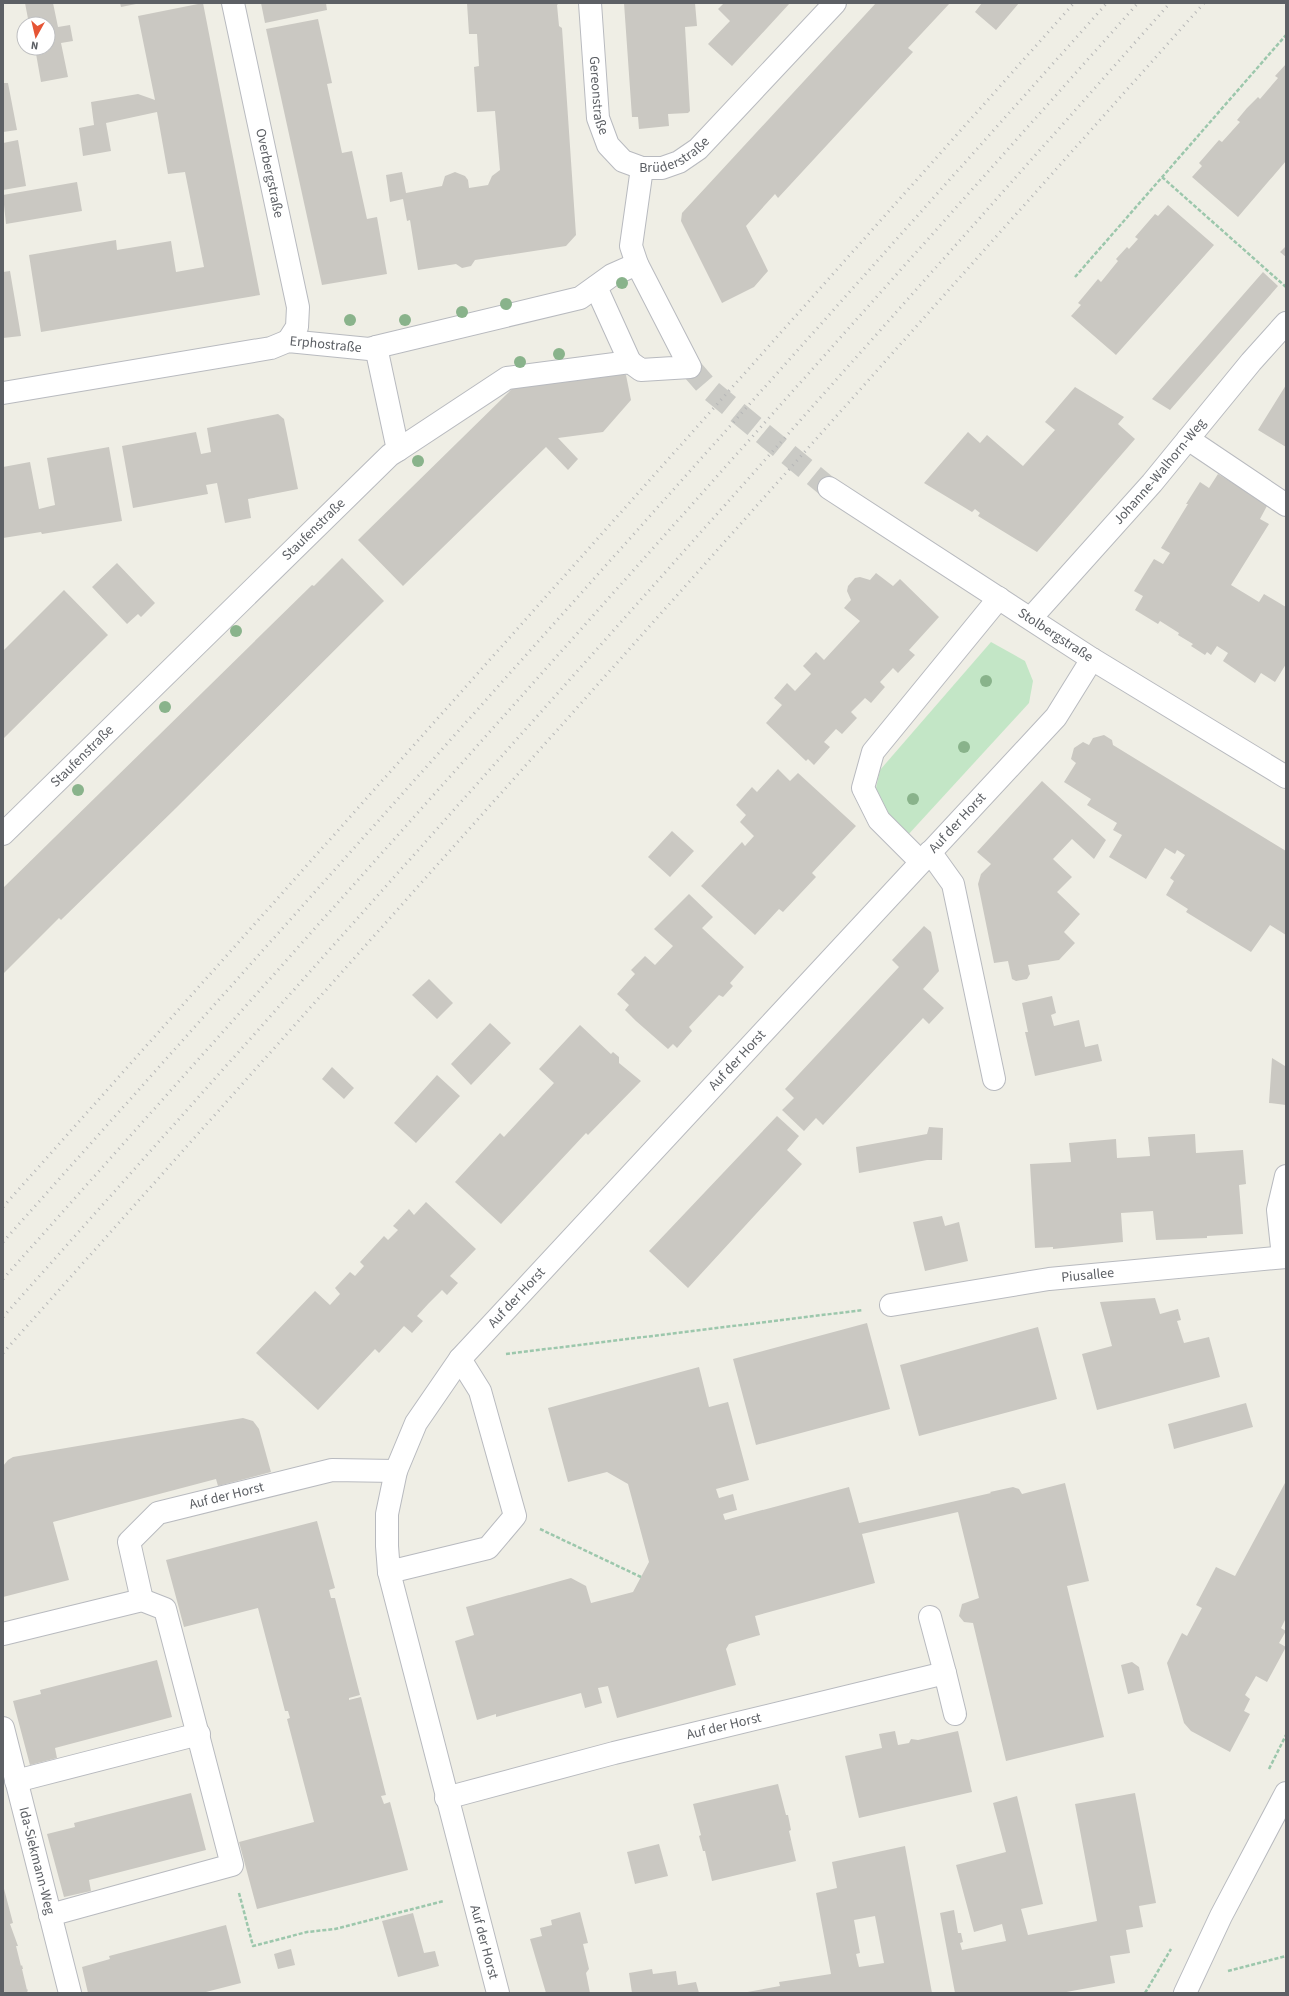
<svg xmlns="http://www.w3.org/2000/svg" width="1289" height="1996" font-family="'Source Sans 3',sans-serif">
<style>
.green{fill:#c3e6c6}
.building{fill:#cac8c2;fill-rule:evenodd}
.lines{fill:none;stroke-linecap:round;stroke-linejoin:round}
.minor-tunnel{stroke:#cacac5;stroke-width:22;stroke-dasharray:22 11;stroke-linecap:butt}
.minor-casing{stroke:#b8babf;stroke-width:24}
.path{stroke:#9cc7ac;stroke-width:2.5;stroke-dasharray:4 2;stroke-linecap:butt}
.minor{stroke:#fff;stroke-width:22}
.rail{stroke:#b6b7b7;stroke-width:3;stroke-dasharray:1 5;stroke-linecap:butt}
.tree{fill:#89b38b}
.labels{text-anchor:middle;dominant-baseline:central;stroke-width:3;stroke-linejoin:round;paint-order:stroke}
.street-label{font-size:14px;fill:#5d6065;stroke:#fff}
</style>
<rect width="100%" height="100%" fill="#efeee5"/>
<path class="green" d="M991,642L1025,661L1033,681L1029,703L907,836L878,806L876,788L880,770Z"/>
<path class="building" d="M25,3H53L58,27L70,25L73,41L61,43L68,77L41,82L35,48H48V24H29Z
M120,3H135L136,4L121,7Z
M203,3L260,295L41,332L29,255L116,240L117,250L171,241L176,272L204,267L185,172L168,174L157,112L106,123L111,151L83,156L79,128L94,125L91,102L138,94L155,100L138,16Z
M261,3H326L327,10L265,23Z
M467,3H559L557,5L559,26L562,28L576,235L566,246L475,260L471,266L462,268L456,264L418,270L410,220L407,221L403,199L390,202L386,175L402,172L406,193L442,186L445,176L455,172L465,176L468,180L469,188L488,185L492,176L500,170L495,111L477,112L474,67L479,66L477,34H469Z
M624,3H695L697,26L685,27L690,111L688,113L668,114L669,126L639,129L638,117H632Z
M724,3H790L732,66L708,44L730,21L718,9Z
M876,3H950L908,48L913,52L778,198L775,194L746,226L768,271L754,287L722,303L681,221L682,213Z
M982,3H1019L996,30L975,12Z
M318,19L332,83L327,84L342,153L352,151L367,219L377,217L387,274L322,285L266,29Z
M1286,64V161L1238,217L1192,177L1202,166L1199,163L1219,140L1222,142L1240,122L1237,120L1247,108L1258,97L1260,99L1278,78L1275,76Z
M3,83H8L17,130L3,132Z
M18,140L26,186L3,190V143Z
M77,182L82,211L6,224L3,195Z
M1168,205L1214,245L1116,355L1071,316L1081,305L1078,303L1098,279L1101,282L1118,261L1116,259L1127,247L1129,249L1138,239L1135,237L1155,214L1158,216Z
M1286,246V257L1280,252Z
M10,271L21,336L3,338V272Z
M1263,272L1278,286L1170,410L1152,399Z
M610,370L626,375L631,400L603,432L558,438L578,459L568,470L546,447L403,586L358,540L515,386Z
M1286,385V447L1258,430Z
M1075,387L1124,417L1118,424L1135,439L1037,552L978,516L980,513L975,509L972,512L924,483L968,432L980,443L987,435L1023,466L1055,430L1045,422Z
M278,414L284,419L298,489L248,499L251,518L225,523L217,483L206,485L208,494L133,508L122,446L196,432L201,454L211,452L207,428Z
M109,447L122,521L42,534L41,532L3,538V467L30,462L39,509L55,505L47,458Z
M1218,474L1268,504L1260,519L1269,524L1231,585L1259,602L1264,594L1286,607V664L1275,682L1261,673L1255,683L1223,661L1228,653L1217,646L1211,655L1207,652L1205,655L1191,646L1193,644L1178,635L1179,633L1160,621L1158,624L1135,610L1143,596L1134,591L1154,559L1163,564L1170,553L1161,548L1188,504H1186L1200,482L1209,488Z
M342,558L384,601L174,810L61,920L59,918L3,974V888L312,585L314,586Z
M117,563L155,603L141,617L138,614L127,624L92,587Z
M876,573L893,586L900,579L939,617L909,650L915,655L898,673L893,668L880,682L885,687L871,703L865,698L851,712L857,718L842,734L836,729L824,742L830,747L814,765L808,759L806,761L766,723L782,705L774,698L787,683L795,691L811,674L803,666L816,652L824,660L860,621L844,608L851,600L847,591L848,586L855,578L860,577L870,580Z
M64,590L108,635L3,739V651Z
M1104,735L1112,740L1113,745L1286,851V935L1270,925L1251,952L1186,912L1188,909L1166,895L1174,881L1170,878L1185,855L1177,850L1175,854L1165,848L1146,879L1109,857L1122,835L1113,830L1117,823L1087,805L1091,799L1064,782L1076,763L1071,759L1074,748L1083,742L1089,745L1093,738Z
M778,769L790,781L798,773L856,826L812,873L816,877L783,912L779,909L755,935L701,886L742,842L745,846L754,836L740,822L746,815L736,805L752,787L757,792Z
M1042,781L1106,840L1094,859L1072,839L1053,859L1072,877L1057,892L1080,914L1064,932L1075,943L1059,960L1028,965L1030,974L1027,979L1016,981L1012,979L1008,961L994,963L978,884L981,874L991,864L977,852Z
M672,831L694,851L670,877L648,857Z
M689,894L713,917L702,928L744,967L730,983L733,986L723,997L719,995L689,1027L692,1031L677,1048L673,1044L668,1049L636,1021L625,1010L629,1005L617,994L635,974L631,970L645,956L655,965L673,946L654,929Z
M924,926L931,932L939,971L923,989L944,1008L929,1024L923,1018L823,1125L816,1118L804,1131L782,1110L794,1098L785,1089L899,967L892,960Z
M429,979L453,1003L437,1019L412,995Z
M1052,996L1056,1013L1051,1015L1054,1026L1079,1020L1085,1047L1098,1044L1102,1061L1035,1076L1025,1032H1028L1022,1003Z
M490,1023L511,1043L471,1085L451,1064Z
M580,1025L611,1054L613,1052L619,1057V1063L641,1081L588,1135L586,1133L501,1224L455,1182L500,1133L504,1137L554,1083L539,1069Z
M1272,1058L1285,1066L1286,1064V1105L1269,1103Z
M332,1067L354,1088L344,1099L322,1079Z
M437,1075L460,1096L416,1143L394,1123Z
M777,1116L799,1136L787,1150L802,1164L688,1288L649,1251Z
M929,1127L943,1128L942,1160H927L859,1173L856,1147L927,1134Z
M1195,1134L1196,1153L1243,1150L1246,1184L1239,1185L1243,1234L1207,1236V1238L1156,1240L1153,1211L1121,1213L1123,1242L1053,1249V1247L1035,1248L1030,1164L1071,1162L1069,1143L1116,1139L1117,1158L1150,1156L1148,1137Z
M426,1202L476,1249L450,1276L458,1283L447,1295L442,1290L429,1303L417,1316L423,1321L412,1333L404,1326L379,1353L375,1349L318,1410L256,1353L315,1291L330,1305L340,1294L335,1288L350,1272L355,1276L364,1266L360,1262L384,1236L388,1240L398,1230L393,1226L409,1209L414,1215Z
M942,1216L945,1226L959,1222L968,1261L925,1271L913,1222Z
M1155,1298L1160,1314L1178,1309L1181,1320L1177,1321L1184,1343L1209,1337L1220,1377L1097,1410L1082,1354L1112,1346L1100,1302Z
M867,1323L890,1409L756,1445L733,1359Z
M1038,1327L1057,1399L919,1436L900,1365Z
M699,1367L709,1407L728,1402L749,1480L716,1489L719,1498L733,1494L737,1510L723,1514L725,1520L849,1487L859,1523L991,1493L990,1492L1013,1487L1019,1489L1022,1494L1065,1483L1089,1581L1067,1586L1104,1737L1006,1761L973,1623L964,1622L959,1616L962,1604L979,1598L958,1512L862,1534L875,1583L755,1616L760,1635L729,1644L726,1649L736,1685L617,1718L608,1686L598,1688L602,1703L585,1708L581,1693L496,1717V1714L477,1720L455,1641L474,1635L466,1607L571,1578L586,1586L591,1603L633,1592L649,1562L628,1484L607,1472L568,1482L548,1408Z
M1246,1403L1253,1427L1174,1449L1168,1424Z
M243,1418L253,1421L259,1429L271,1472L218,1486L216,1479L53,1522L69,1580L3,1597V1466L8,1460L13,1457Z
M1285,1483L1286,1618L1281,1628L1286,1631L1279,1643L1286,1647L1267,1682L1256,1676L1245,1695L1250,1699L1244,1711L1250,1714L1230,1752L1191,1731L1184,1723L1167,1663L1182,1633L1187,1636L1202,1608L1196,1605L1216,1567L1235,1576Z
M317,1521L335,1588L329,1590L331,1598H335L360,1695L349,1698V1700L361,1697L386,1795L381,1796L384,1804L390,1802L408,1870L257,1909L239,1842L314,1822L287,1719L290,1718L288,1711H285L258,1608L184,1627L166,1560Z
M157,1660L172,1717L55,1748L57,1758L30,1765L13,1701L41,1694L40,1690Z
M1132,1662L1139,1667L1144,1690L1128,1694L1121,1665Z
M895,1731L898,1745L909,1743L911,1739L918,1740L958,1731L972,1792L859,1818L845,1756L882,1748L879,1734Z
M778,1784L786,1815H788L791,1830L789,1831L796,1861L712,1881L705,1851H703L700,1840L699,1836L701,1835L693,1804Z
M191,1793L206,1850L89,1880L91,1891L64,1897L47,1834L75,1827L74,1823Z
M1135,1793L1156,1903L1139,1906L1143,1927L1126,1930L1130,1953L1110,1956L1115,1983L1061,1993H955L940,1913L954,1910L958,1933H961L963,1942L960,1943L962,1950L1006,1941L1002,1924L974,1932L956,1865L1006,1852L993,1803L1017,1796L1043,1904L1021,1909L1028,1935L1097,1921L1075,1804Z
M659,1844L668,1876L635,1884L627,1852Z
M905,1846L932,1993H742L780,1986L779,1982L831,1974L816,1893L837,1888L832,1862ZM875,1916L884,1963L859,1967L856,1954L860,1953L854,1920Z
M3,1885L13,1923L10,1924L18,1946H16L21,1966L22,1965L23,1969H22L27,1990L28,1989L27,1993H3Z
M580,1912L588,1943L583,1944L589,1969L586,1973L590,1993H546L530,1939L542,1936L540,1928L552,1925L551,1920Z
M413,1913L424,1953L435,1951L439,1966L398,1977L382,1921Z
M226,1925L241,1983L202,1993H88L82,1967L110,1959L109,1956Z
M291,1949L295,1965L278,1969L274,1954Z
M652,1969L653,1974L676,1971L678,1985L696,1982L699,1993H632L629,1973Z"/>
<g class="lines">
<path class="minor-tunnel" d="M690,367L709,389L829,488"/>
<defs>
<g id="minor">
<path id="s1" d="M233,3L298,307L297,327L288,341"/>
<path id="s2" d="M590,3L598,118L608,145L623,161L642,168H662L679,162L698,149L835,3"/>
<path d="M596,287L630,362"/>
<path d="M376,347L398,450"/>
<path id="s3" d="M3,393L271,348L288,341L369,349L376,347L580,298L612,275L637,264"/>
<path d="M1188,439L1286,505"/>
<path id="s4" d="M829,488L1092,659L1286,777"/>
<path id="s5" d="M1031,618L1152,483L1251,362L1286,323"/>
<path id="s6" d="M3,834L390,455L398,450L507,378L630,362L641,370L690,367L637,264L631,246L642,168"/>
<path d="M930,852L953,884L994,1079"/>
<path d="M921,862L879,820L863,788L873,752L999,598"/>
<path d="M1283,1257L1278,1210L1286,1176"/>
<path id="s7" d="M891,1305L1049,1279L1286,1257"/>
<path d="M389,1572L488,1548L515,1516L480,1391L460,1359"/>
<path id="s8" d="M142,1600L129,1542L158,1513L332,1470L396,1471"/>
<path d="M3,1634L142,1600L165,1609L232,1865L50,1915"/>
<path d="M945,1673L955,1714"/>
<path id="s9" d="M3,1728L70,1993"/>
<path d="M16,1781L199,1734"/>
<path id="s10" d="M446,1798L614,1753L945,1673L930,1617"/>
<path id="s11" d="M498,1993L389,1572L387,1546V1514L396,1471L416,1423L460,1359L1056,717L1092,659"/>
<path d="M1185,1993L1221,1916L1286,1793"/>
</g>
</defs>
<use href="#minor" class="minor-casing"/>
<path class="path" d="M1162,177L1286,287
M1075,277L1286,35
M506,1354L863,1310
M540,1529L641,1577
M1269,1769L1286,1735
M239,1893L253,1946L307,1932L335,1929L444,1901
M1228,1971L1286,1956
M1145,1993L1171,1949"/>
<use href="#minor" class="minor"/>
<path class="rail" d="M3,1207L1074,3
M3,1242L1107,3
M3,1279L1138,3
M3,1317C392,879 782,442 1170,3
M3,1353L1204,3"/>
</g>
<g class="tree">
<circle cx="622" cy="283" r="6"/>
<circle cx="506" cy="304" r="6"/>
<circle cx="462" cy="312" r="6"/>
<circle cx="350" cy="320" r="6"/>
<circle cx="405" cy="320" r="6"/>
<circle cx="559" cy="354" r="6"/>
<circle cx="520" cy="362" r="6"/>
<circle cx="418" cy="461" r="6"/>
<circle cx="236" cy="631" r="6"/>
<circle cx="986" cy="681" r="6"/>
<circle cx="165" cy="707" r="6"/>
<circle cx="964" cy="747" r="6"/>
<circle cx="78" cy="790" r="6"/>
<circle cx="913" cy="799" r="6"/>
</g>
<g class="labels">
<g class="street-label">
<text stroke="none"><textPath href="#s2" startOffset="93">Gereonstraße</textPath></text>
<text stroke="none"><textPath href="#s2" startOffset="222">Brüderstraße</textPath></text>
<text stroke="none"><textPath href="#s1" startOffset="174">Overbergstraße</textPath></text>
<text stroke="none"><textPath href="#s3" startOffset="328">Erphostraße</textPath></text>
<text stroke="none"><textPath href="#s5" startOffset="195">Johanne-Walhorn-Weg</textPath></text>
<text stroke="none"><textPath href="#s6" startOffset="435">Staufenstraße</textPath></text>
<text stroke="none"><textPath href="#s4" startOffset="270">Stolbergstraße</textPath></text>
<text stroke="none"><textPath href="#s6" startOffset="111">Staufenstraße</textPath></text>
<text stroke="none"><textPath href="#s11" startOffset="1398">Auf der Horst</textPath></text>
<text stroke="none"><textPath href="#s11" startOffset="1074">Auf der Horst</textPath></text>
<text stroke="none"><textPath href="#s7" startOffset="199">Piusallee</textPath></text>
<text stroke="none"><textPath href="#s11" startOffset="750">Auf der Horst</textPath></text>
<text stroke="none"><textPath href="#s8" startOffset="171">Auf der Horst</textPath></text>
<text stroke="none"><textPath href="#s10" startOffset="287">Auf der Horst</textPath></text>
<text stroke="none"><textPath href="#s9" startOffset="137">Ida-Siekmann-Weg</textPath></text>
<text transform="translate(484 1942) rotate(75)">Auf der Horst</text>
</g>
</g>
<rect width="1289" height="1996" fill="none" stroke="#5d6065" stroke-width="8"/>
<g transform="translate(36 36) rotate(188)"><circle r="19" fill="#ffffff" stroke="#bebfc1"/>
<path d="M0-3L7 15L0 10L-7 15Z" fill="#e65535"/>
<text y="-6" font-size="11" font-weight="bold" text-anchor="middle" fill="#5d6065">N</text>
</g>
</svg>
